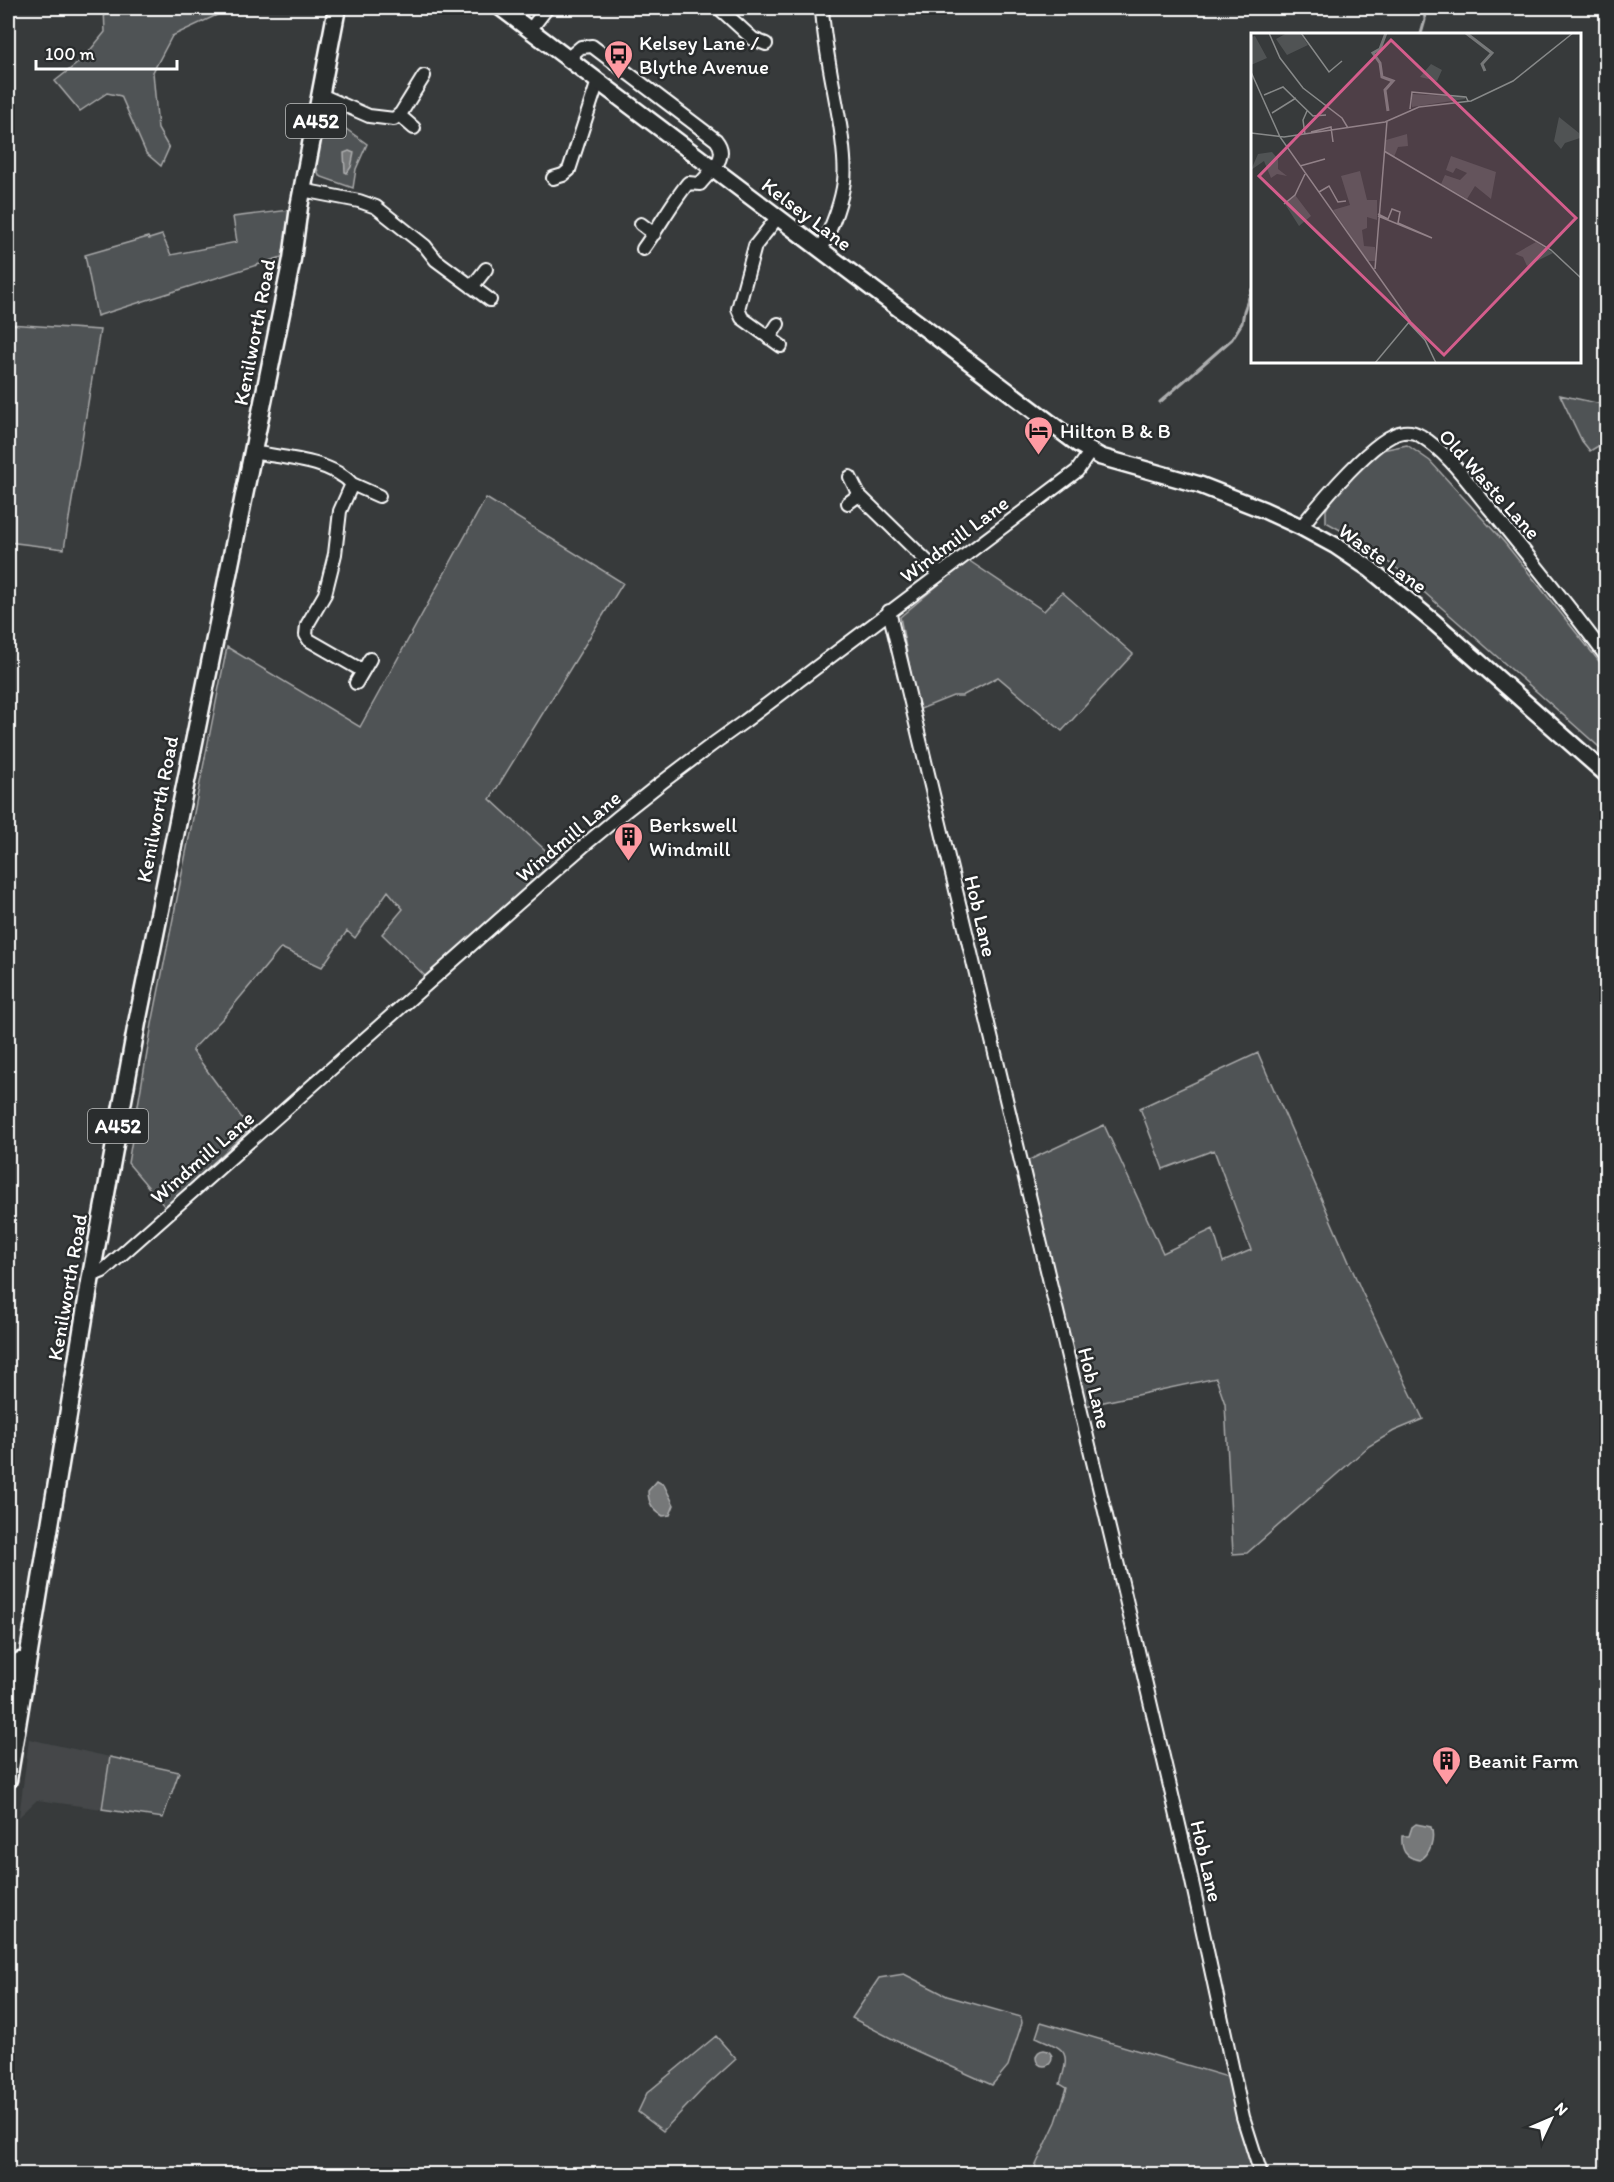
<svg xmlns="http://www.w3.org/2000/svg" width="1614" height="2182" font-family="Itim,sans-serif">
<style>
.built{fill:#444748}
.green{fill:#505354;stroke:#a8a9aa;stroke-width:1.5}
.water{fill:#767879;stroke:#adaeaf;stroke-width:1.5}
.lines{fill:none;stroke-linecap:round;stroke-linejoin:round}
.stream{stroke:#adaeaf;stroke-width:3}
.minor-casing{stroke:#fff;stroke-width:16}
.major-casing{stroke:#fff;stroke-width:20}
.highway-casing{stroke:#fff;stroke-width:21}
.minor{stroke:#2a2d2e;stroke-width:12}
.major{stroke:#2a2d2e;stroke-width:15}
.highway{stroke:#2a2d2e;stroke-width:16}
.labels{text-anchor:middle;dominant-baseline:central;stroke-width:5;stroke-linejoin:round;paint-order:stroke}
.shield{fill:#2a2d2e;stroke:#bfc0c0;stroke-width:1.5}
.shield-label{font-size:20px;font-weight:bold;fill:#fff}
.poi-label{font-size:21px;fill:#fff;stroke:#2a2d2e;text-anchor:start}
.street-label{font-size:21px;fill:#fff;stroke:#2a2d2e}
.inset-river{fill:none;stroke:#767879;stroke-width:3}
.inset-road{fill:none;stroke:#878989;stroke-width:1.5}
.view{fill:#d45d8c;fill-opacity:0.15;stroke:#d45d8c;stroke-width:3}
.inset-edge{fill:none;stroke:#fff;stroke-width:3}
</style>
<rect width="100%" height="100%" fill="#373a3b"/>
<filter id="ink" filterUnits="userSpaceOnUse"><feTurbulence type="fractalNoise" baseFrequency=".0167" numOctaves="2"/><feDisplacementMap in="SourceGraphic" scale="12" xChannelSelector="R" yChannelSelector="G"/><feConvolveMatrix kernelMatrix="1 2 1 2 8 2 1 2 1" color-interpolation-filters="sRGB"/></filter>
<g filter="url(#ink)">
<path class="built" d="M29,1739L110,1757L102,1809L37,1800L19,1817Z"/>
<path class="green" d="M104,8H218L217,15L172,36L153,72L158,129L169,148L161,166L146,153L121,96L107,93L80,111L55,81L83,59L105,32Z
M325,114L367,144L356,169L353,188L319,176L316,164Z
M290,210L285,256L97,316L85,255L148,237L149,239L162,235L171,255L237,242L233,217Z
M8,324L100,330L64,549L8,542Z
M1560,395L1606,405V448L1603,443L1590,451L1582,441Z
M1407,445L1430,461L1504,542L1606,670V753L1399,570L1351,536L1326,522V510L1334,495L1357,470L1382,450Z
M486,498L623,583L490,799L556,860L426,977L382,934L403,909L388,891L355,938L347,931L322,967L281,948L223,1018L192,1050L250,1129L165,1207L128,1163L152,1024L227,647L360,727Z
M968,560L1044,611L1062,592L1133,654L1062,731L998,677L962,696H953L918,710L900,617Z
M1258,1053L1362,1292L1423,1419L1394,1431L1369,1446L1247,1553L1233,1554L1225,1404L1216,1378L1085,1406L1027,1161L1104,1125L1163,1253L1213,1229L1223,1262L1251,1250L1214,1150L1163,1169L1140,1108Z
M110,1757L179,1772L163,1818L102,1809Z
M904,1974L947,1996L1021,2017L1022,2023L1008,2066L992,2085L910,2048L852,2018L879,1978Z
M1041,2022L1231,2078L1239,2123L1255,2174H1051L1035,2167L1056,2122L1067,2088L1060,2084C1071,2050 1066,2050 1036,2037Z
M716,2036L736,2059L703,2089L663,2131L638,2112L647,2093Z"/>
<path class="water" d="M349,151L354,153L351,167L347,173L345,172L344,153Z
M657,1481L664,1485L674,1505L670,1515L663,1516C653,1510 648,1503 648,1491Z
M1416,1824L1431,1827C1435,1837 1431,1854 1420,1860C1405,1858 1401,1850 1402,1836H1409L1412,1827Z
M1036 2058a8 8 0 1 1 16 0a8 8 0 1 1-16 0Z"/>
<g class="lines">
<path class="stream" d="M1421,34L1425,20L1424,8
M1160,402L1232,339L1242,323L1244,311L1252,289"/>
<defs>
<path id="minor" d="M719,8L753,39L766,44
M530,30L547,8
M568,58L581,47L592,46L716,140C730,157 711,170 700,184L688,183C671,204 659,227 643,249
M321,95L369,116L394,119L401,113L424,76
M399,115L414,128
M553,178L563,175L569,170L598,81
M302,190L359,201L376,207L425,246L436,260L490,300
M777,218L755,246L738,309L742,318L781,346
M641,224L654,234
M821,251C830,229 841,206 844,181C846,164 843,148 841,131C835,90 824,49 822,8
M472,287L486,269
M769,338L778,324
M252,452C283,458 330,460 352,484L340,511L335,554L325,594L307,625L306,635L309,640L363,671
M850,477L859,495L939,573
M352,484L379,496
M848,503L859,495
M1301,527C1319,504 1376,435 1403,432C1409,431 1416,433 1421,436C1449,454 1469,484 1490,509C1530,558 1569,606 1606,656
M889,611L1124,1591L1188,1863L1243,2117L1261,2174
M356,683L370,659
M91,1276L103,1271L550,875C612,820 677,769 745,721L1077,471L1090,452"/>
<path id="major" d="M501,8L1078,444L1101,457L1200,485L1264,510L1301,527L1336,546L1370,569L1435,623L1606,774"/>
<path id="highway" d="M8,1698L20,1661
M8,1780L91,1276L137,1023L292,259L299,207L337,8"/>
</defs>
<use href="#minor" class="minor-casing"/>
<use href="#major" class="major-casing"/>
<use href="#highway" class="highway-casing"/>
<use href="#minor" class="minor"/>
<use href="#major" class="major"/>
<use href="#highway" class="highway"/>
</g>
</g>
<defs>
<symbol id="bus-pin" viewBox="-11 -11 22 30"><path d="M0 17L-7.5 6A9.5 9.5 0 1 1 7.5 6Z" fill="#ff9aa2" stroke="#2a2d2e"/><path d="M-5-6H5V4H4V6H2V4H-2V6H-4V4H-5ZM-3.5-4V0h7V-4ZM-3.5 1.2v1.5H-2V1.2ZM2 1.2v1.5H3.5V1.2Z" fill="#111"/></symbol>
<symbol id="hotel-pin" viewBox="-11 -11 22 30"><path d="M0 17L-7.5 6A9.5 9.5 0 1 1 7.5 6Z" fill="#ff9aa2" stroke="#2a2d2e"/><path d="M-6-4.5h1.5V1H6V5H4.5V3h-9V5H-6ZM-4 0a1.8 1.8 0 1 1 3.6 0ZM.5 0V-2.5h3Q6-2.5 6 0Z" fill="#111"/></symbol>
<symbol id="building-pin" viewBox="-11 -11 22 30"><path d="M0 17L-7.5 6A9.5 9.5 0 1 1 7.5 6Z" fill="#ff9aa2" stroke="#2a2d2e"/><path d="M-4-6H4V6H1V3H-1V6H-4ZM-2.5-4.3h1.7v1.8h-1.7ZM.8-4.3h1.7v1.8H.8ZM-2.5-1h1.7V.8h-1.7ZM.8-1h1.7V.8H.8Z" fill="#111"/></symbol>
</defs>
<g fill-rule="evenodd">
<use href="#bus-pin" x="602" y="38" width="33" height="45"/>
<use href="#hotel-pin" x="1022" y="414" width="33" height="45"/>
<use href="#building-pin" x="612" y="820" width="33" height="45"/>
<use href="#building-pin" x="1430" y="1744" width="33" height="45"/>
</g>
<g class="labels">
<g class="shield">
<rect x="286" y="104" width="60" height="34" rx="4.5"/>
<rect x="88" y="1109" width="60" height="34" rx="4.5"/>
</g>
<g class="shield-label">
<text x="316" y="121">A452</text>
<text x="118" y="1126">A452</text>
</g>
<g class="poi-label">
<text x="639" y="42">Kelsey Lane /<tspan x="639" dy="24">Blythe Avenue</tspan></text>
<text x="1060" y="430">Hilton B &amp; B</text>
<text x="649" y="824">Berkswell<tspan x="649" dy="24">Windmill</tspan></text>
<text x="1468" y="1760">Beanit Farm</text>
</g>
<g class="street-label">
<text transform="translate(807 214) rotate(37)">Kelsey Lane</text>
<text transform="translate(254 332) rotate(-79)">Kenilworth Road</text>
<text transform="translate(1490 484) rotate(48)">Old Waste Lane</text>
<text transform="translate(954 539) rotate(-37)">Windmill Lane</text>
<text transform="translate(1383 558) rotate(36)">Waste Lane</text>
<text transform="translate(157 809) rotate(-79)">Kenilworth Road</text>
<text transform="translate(568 836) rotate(-40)">Windmill Lane</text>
<text transform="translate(981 916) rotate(77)">Hob Lane</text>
<text transform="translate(202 1157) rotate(-41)">Windmill Lane</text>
<text transform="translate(67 1287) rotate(-80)">Kenilworth Road</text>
<text transform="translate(1095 1388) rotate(76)">Hob Lane</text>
<text transform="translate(1207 1861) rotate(77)">Hob Lane</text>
</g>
</g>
<g transform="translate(1251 33)">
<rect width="330" height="330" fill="#373a3b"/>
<path d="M36,0H49L57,12L36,22L25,6ZM4,3L16,25L0,32V4ZM180,31L191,37L186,48L169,44ZM161,61L214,64V66L161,74ZM308,84L328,100L329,105L314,110L310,116L303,108ZM156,101L157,113L147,114L143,124L134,118L135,107ZM21,119L27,126V136L36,143L26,141L20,145L13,128L0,137L7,121ZM200,123L245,139L240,166L224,153L216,166L190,151L194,142L209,147L216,140L205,135L202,140L195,137ZM109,138L116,167H126V187L116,184V195L111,197L113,213L124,214V228H117L82,177L99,172L90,143ZM44,162L60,183L48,193L34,171ZM285,209L302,220L276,233L272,224L264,221Z" fill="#505354"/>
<path class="inset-river" d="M135,0L129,16L122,20L129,30L131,44L142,48L134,57L137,78M215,0L241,20L231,31L234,38"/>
<path class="inset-road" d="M18,0L29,25L52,55L91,85L97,95M50,0L78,39L91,28M0,39L29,104L159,288L124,330M13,62L32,54L62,83L75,82M159,76L161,59L215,64L217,68M21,80L45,65M60,99L80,94L82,109M0,100L33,104L134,89L168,74L220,68L262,48L322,0M54,101L52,87L56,78M133,118L300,217L330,245M49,133L74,126M68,159L78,153L87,169L95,168M33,171L44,162L54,141M127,183L181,205L147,190L149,179L141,176L137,186L127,181M124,236L136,88M167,298L157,289L174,307L185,330"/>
<path class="view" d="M140,7L325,185L193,322L8,143Z"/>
<rect width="330" height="330" class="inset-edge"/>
</g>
<rect width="1614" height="2182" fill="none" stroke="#2a2d2e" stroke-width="30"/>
<rect x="15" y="15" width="1584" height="2152" fill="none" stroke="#fff" stroke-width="2" filter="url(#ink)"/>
<g transform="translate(1551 2119) rotate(46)" stroke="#2a2d2e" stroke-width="4.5" paint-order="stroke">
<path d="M0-4.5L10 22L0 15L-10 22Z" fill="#ffffff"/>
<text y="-9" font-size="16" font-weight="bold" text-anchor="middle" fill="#ffffff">N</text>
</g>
<path d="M36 60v9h141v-9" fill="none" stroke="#ffffff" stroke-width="3"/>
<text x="45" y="60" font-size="18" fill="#ffffff" stroke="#2a2d2e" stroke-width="4.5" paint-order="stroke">100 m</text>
</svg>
